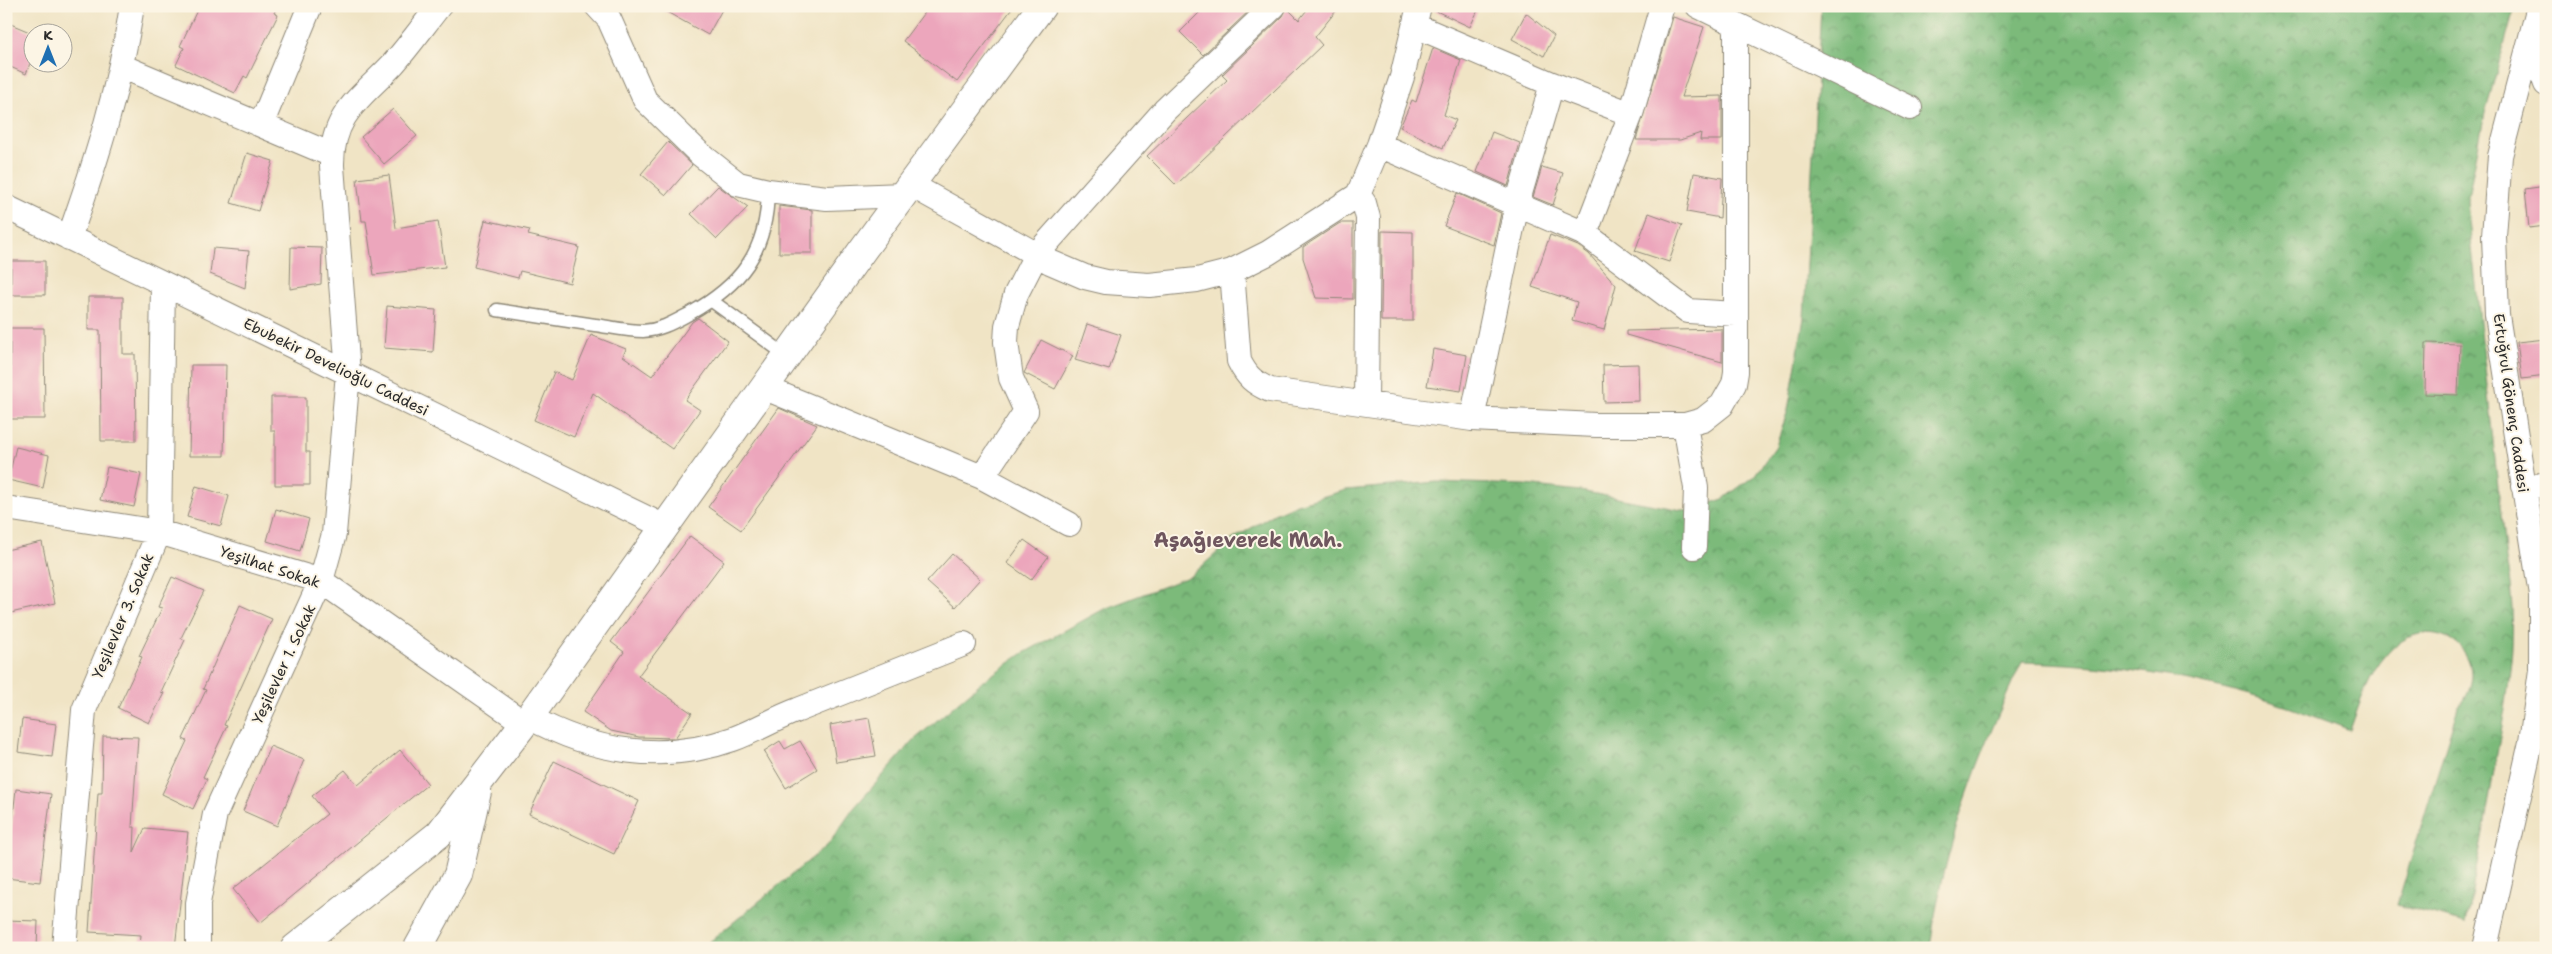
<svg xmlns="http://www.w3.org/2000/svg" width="2552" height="954" font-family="'Shantell Sans',sans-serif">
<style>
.forest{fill:url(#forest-crowns);stroke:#537252}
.building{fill:#eca6bc}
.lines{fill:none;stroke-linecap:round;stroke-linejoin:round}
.lane-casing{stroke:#8e8878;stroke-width:15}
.street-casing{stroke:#8e8878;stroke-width:26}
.secondary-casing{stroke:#8e8878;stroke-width:30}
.lane{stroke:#fff;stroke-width:12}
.street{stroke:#fff;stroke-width:24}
.secondary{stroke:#fff;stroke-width:28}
.labels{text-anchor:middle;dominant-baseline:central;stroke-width:4;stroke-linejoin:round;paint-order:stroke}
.street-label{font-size:15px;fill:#2b2b2b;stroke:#fcf5e5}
.district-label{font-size:20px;font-weight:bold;fill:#6f565e;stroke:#fcf5e5}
</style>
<defs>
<pattern id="forest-crowns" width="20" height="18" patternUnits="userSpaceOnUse" patternTransform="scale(1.25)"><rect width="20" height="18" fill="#7bba7a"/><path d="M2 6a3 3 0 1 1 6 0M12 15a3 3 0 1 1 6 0" fill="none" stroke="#659764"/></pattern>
</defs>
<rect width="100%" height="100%" fill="#fcf5e5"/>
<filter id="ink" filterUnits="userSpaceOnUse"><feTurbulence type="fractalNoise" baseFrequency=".02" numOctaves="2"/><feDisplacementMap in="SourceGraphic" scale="10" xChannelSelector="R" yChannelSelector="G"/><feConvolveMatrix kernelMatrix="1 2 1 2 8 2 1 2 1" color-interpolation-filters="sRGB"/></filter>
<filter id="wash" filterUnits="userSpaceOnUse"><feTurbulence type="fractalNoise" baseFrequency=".0096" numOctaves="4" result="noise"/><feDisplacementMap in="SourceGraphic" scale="20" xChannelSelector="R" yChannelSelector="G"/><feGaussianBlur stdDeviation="1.12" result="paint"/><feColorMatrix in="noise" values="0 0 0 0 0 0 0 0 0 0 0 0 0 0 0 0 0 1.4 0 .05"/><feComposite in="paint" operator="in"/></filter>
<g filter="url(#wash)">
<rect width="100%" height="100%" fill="#f0e4c5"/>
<path class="forest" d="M1821,6H2515L2485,113L2467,202L2506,560C2520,631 2509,689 2496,759C2487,814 2476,869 2466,923L2397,905L2458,707C2500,656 2431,603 2387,654C2368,675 2360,703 2350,730C2239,685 2142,665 2022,662C1979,753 1943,848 1930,948H702L828,845L854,808L914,740L983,681L1022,654L1104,609L1191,576L1230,541L1274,514L1297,504L1346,490L1437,482L1525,485L1580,491L1687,511L1723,499L1754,476L1776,446L1788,410L1804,318Z"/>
<g id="blocks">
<path class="building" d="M199,6H277L274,13L278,15L247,78L244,76L235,93L176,65L184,48L180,46Z
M656,6H724L708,35Z
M929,6H1014L957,82L903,41Z
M1206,6H1254L1203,55L1180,32Z
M1310,6H1340L1315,37L1322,45L1176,185L1147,156L1227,80L1222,75L1283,16L1287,8L1299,20Z
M1432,6H1480L1470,27L1432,9Z
M1526,13L1554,36L1544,56L1512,39Z
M1673,17L1704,27L1681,97L1722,96V140H1700L1701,133L1680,140H1636Z
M6,22L32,33V58L26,74L6,65Z
M1433,48L1461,60L1444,115L1456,120L1443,148L1400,127L1412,100L1416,102Z
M393,109L417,136L384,164L361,137Z
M1492,132L1520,143L1508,186L1477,172Z
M668,142L692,165L666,195L641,174Z
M247,153L273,161L258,211L231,203Z
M1542,167L1563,173L1553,205L1533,197Z
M1694,173L1722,178L1720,218L1687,212Z
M389,175L396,228L438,221L445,267L374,275L366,221H362L357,179Z
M718,186L748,207L717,239L691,214Z
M2546,186V226L2529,228L2525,189Z
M1457,193L1501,213L1494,245L1444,226Z
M779,206L812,210V253H779Z
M1649,213L1682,225L1669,262L1635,251Z
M485,220L530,230L528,235L579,247L570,283L520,271L518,278L474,267Z
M1340,223H1353V299L1316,298L1303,258V247Z
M1382,231L1413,232V321H1381Z
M1550,235L1578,246L1589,254L1616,285L1604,330L1572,321L1577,302L1532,287Z
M291,247L322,248L321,284L290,289Z
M213,248L249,251L245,288L210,274Z
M11,261H45V295H11Z
M88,297H123V354H135L136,441H101L100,330H88Z
M387,306L436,310L433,352L384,348Z
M698,318L728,341L685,400L700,410L672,449L593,393L574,437L534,420L554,372L572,380L591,335L626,349L623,356L652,376L692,322Z
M1087,324L1121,335L1109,370L1075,360Z
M10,328H44L45,419H10Z
M1722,329V362L1626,335V331Z
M2546,339V376L2522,379L2517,342Z
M1041,340L1073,356L1055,389L1024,373Z
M2426,343L2460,344L2458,395L2425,394Z
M1433,349L1467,355L1461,391L1427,386Z
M1638,364L1639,401L1604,402L1603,365Z
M191,365H226L224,456H189Z
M271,397H306V452H310V485H275V431H271Z
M779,408L817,425L741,530L708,507Z
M16,447L49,455L43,488L8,480Z
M107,467L141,474L134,507L100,500Z
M196,486L229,496L221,526L187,517Z
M276,509L309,519L300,551L267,541Z
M690,536L724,561L638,676L692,713L675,738L639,737L611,731L583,712L624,652L611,642Z
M1024,540L1048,557L1031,580L1007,563Z
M42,542L55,603L6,614V550Z
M952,554L980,579L955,607L927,582Z
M172,577L204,591L181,638L185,640L161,692L164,693L149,723L118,708L142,657L139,656L162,608L158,607Z
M240,605L272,619L224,725L227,726L203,777L207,779L193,809L162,794L187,741L183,739L206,690L203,689Z
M869,718L876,756L836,762L830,725Z
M22,719L56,724L52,757L18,752Z
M103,736L138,737L132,827H135L134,852L145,828L188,832L175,948H140L141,935L89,932L98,793H102Z
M780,741L785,749L800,741L817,769L786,788L764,751Z
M270,746L304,760L277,826L243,811Z
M400,750L428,784L260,923L233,889L327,814L312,796L345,770L358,785Z
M554,761L639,801L614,854L529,814Z
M16,789L51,794L40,882L6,878Z
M6,920L38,921L37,948H6Z"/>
</g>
</g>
<g filter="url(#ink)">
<use href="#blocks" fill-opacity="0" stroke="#8e8878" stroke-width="1"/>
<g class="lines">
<defs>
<path id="lane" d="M712,301L787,356
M497,310C530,315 562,320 595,325C610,327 627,331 643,331C661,330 674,322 689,314C741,285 767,252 768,191"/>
<path id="street" d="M597,6L609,19L645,100L700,154L738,184L768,191L827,198L903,195
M1698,6L1910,108
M1416,26L1552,84L1631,114
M2530,41L2546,84
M121,66L332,155
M261,125L310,6
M1379,145L1585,234L1688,311L1736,314
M911,185L1050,262L1085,277L1106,282L1149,285L1197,280L1232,271L1268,253L1358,195L1379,145L1402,77L1419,6
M1358,195L1364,203L1368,218L1366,403
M6,207L665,527
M1585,234L1631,114L1662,6
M69,238C96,162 120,86 132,6
M1232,271L1239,361C1247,377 1254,383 1270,390L1472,419L1596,425H1685L1703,420L1722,405L1734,384L1736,372V25
M765,388L982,477L1069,524
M1472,419L1517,204L1552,84
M1685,425L1696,488L1694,547
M982,477L1026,411L1011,378L1006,342L1007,326L1016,294L1036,255L1165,110L1274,6
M2523,486L2546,485
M6,508L159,532L321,581L524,723
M529,717C592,752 663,764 733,739C755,731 776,718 798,710C853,688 909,666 964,644
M64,948L84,710L159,532L163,284
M198,948V903L215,814L321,581L334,534L348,373L332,166C331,114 361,98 393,64C409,46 424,25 439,6
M2485,948L2531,742L2541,670V595L2497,315L2494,236L2500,156L2539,6"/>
<path id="secondary" d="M295,948L439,834L529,717L861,252L1042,6
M418,948L458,875L477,792"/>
</defs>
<use href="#lane" class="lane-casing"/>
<use href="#street" class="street-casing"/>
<use href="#secondary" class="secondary-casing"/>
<use href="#lane" class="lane"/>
<use href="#street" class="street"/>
<use href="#secondary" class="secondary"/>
</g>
</g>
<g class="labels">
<g class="street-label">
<text transform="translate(336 367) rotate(26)">Ebubekir Develioğlu Caddesi</text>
<text transform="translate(2511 403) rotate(82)">Ertuğrul Gönenç Caddesi</text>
<text transform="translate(270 567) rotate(18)">Yeşilhat Sokak</text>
<text transform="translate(123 616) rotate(-67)">Yeşilevler 3. Sokak</text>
<text transform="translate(284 664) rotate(-65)">Yeşilevler 1. Sokak</text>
</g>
<g class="district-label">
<text x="1248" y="540">Aşağıeverek Mah.</text>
</g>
</g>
<rect width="2552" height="954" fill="none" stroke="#fcf5e5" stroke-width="25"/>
<g transform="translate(48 48)"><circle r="24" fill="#fcf5e5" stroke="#a8a49b"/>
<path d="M0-4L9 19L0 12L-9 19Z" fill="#1f6fb2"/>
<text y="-8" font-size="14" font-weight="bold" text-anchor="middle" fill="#2b2b2b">K</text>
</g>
</svg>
